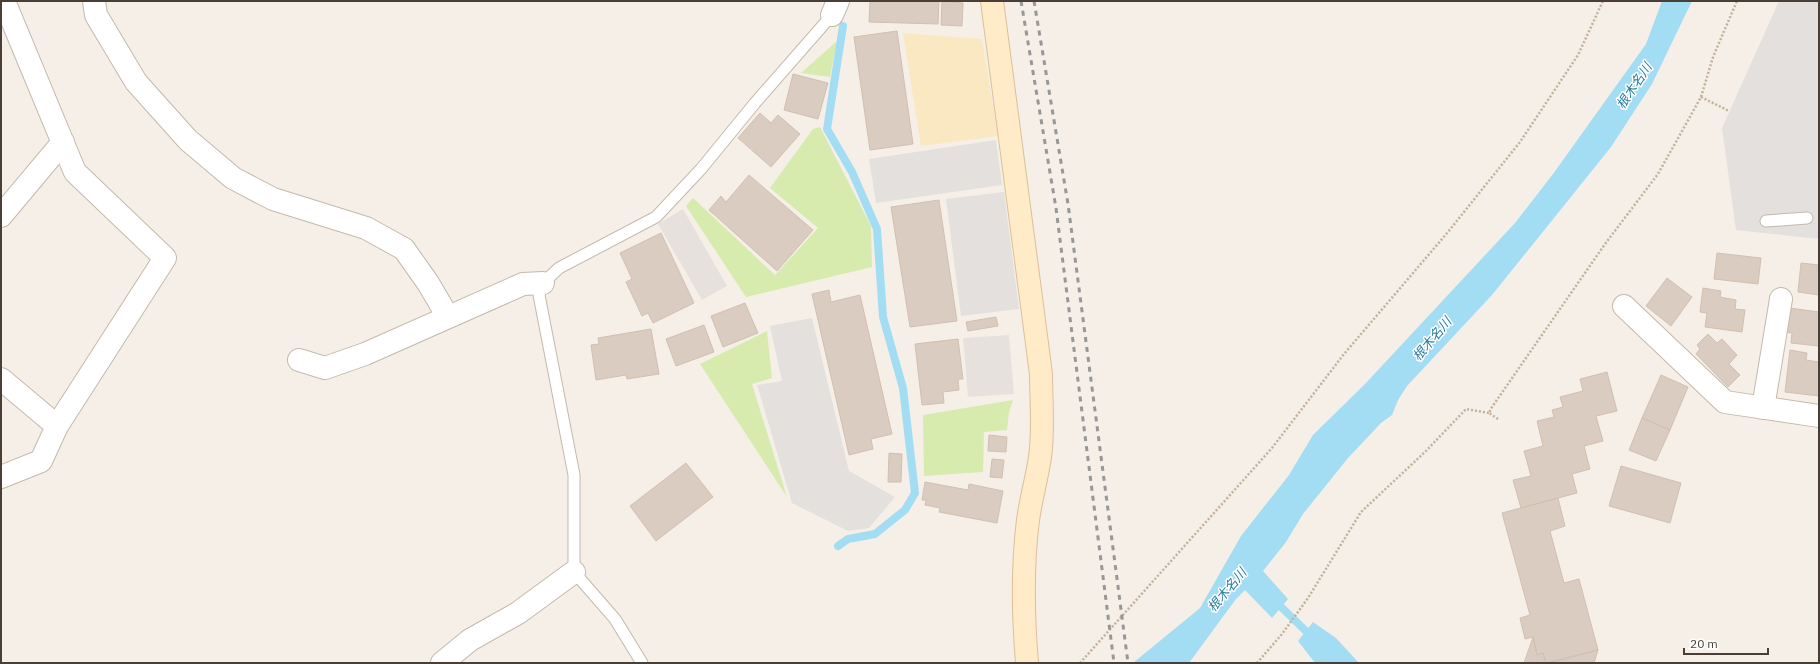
<svg xmlns="http://www.w3.org/2000/svg" width="1820" height="664" font-family="'IBM Plex Sans','Noto Sans JP',sans-serif">
<style>
.industrial{fill:#e7e1dd}
.green{fill:#d7ebaf}
.sand{fill:#fae8c3}
.parking{fill:#e3e0dd}
.water{fill:#a2ddf4}
.lines{fill:none;stroke-linecap:round;stroke-linejoin:round}
.stream{stroke:#a2ddf4;stroke-width:8}
.building{fill:#daccc0;stroke:#d2c0b0}
.lane-casing{stroke:#c4b9ad;stroke-width:13}
.street-casing{stroke:#c4b9ad;stroke-width:24}
.secondary-casing{stroke:#dac098;stroke-width:24}
.path{stroke:#c3b09b;stroke-width:2.5;stroke-dasharray:2 2;stroke-linecap:butt}
.lane{stroke:#fff;stroke-width:11}
.street{stroke:#fff;stroke-width:22}
.secondary{stroke:#ffebc8;stroke-width:22}
.rail{stroke:#979797;stroke-width:3;stroke-dasharray:5 5;stroke-linecap:butt}
.labels{text-anchor:middle;dominant-baseline:central;stroke-width:3;stroke-linejoin:round;paint-order:stroke}
.water-label{font-size:13px;font-style:italic;fill:#267ca1;stroke:#fff}
</style>
<rect width="100%" height="100%" fill="#f5efe8"/>
<path class="industrial" d="M683,209L727,286L702,300L658,224Z
M1009,335L1014,394L968,397L963,338Z"/>
<path class="green" d="M837,41L830,77L801,73Z
M820,127L871,226L872,267L746,297L686,206L693,198L775,275L818,228L770,188L813,129Z
M767,331L772,378L752,384L787,497L700,364Z
M1013,400L1009,412L1007,430L984,432L983,472L924,476L923,415Z"/>
<path class="sand" d="M903,33L982,39L998,136L921,146Z"/>
<path class="parking" d="M1779,1H1819V239L1736,230L1722,128Z
M996,140L1002,185L876,203L869,159Z
M1004,192L1019,309L961,316L946,199Z
M812,318L849,471L895,497L869,528L848,531L792,503L757,385L782,381L770,326Z"/>
<path class="water" d="M1662,1H1692L1652,84L1611,147L1492,295L1407,386L1398,400L1392,415L1381,423L1348,458L1303,514L1286,542L1263,571L1288,599L1272,618L1245,590L1236,599L1189,663H1133L1200,608L1241,536L1289,475L1313,435L1365,384L1515,223L1553,174L1646,44Z
M1313,622L1336,638L1359,663H1315L1298,641Z"/>
<g class="lines">
<path class="stream" d="M838,546L848,539L875,534L905,510L915,493L903,388L883,317L877,229L852,172L827,129L843,26
M1274,600L1313,638"/>
</g>
<path class="building" d="M870,1H939L938,24L869,22Z
M942,1L963,3L962,26L941,25Z
M897,31L913,144L870,150L854,37Z
M793,74L828,83L818,119L784,110Z
M760,113L771,123L778,115L800,134L771,167L738,138Z
M749,175L813,230L777,271L709,210L721,196L726,202Z
M939,200L957,321L910,327L891,207Z
M661,233L694,303L653,323L648,313L642,316L626,282L632,279L620,253Z
M1717,253L1761,258L1758,284L1714,279Z
M1801,263L1819,265V295L1798,292Z
M1667,278L1692,297L1671,326L1646,306Z
M1703,288L1721,291L1720,297L1736,300L1735,309L1745,310L1742,332L1705,327L1707,313L1700,312Z
M829,290L831,302L860,295L892,434L871,439L873,449L849,455L812,294Z
M745,303L758,333L723,347L711,316Z
M1789,308L1819,312V346L1791,343L1792,333L1786,332Z
M996,317L998,326L968,331L966,322Z
M704,325L714,352L676,366L666,339Z
M651,329L659,374L627,379L626,375L596,380L591,345L599,344L598,338Z
M1708,334L1717,343L1722,339L1737,355L1729,364L1740,375L1728,387L1696,354L1700,349L1697,345Z
M958,339L963,379H958L959,390L943,392L944,403L922,405L915,344Z
M1790,350L1807,353L1806,360L1819,362V396L1785,392Z
M1607,372L1617,411L1596,416L1603,441L1584,446L1590,469L1572,474L1577,493L1521,508L1513,480L1531,476L1524,451L1543,446L1537,421L1554,417L1552,410L1563,407L1560,397L1583,391L1580,379Z
M1661,375L1688,387L1670,430L1642,418Z
M1642,418L1670,430L1656,461L1629,450Z
M989,435L1007,437L1006,452L988,451Z
M889,453L902,454L901,482H888Z
M992,459L1004,460L1002,478L990,477Z
M686,463L713,497L656,541L630,506Z
M1621,466L1681,483L1670,523L1609,506Z
M925,482L968,490L969,484L1003,491L997,523L939,512L940,508L925,505L926,500H922Z
M1558,498L1565,526L1550,531L1564,583L1579,579L1598,650L1546,663L1543,653L1537,655L1533,637L1525,639L1520,618L1530,615L1502,513Z
M1533,637L1537,655L1543,653L1546,663H1524Z
M1598,650L1594,663H1549Z"/>
<g class="lines">
<defs>
<path id="lane" d="M1766,221L1807,218
M642,663L615,619L574,572V475L539,295L543,283L559,268L656,217L701,169L755,103L832,15"/>
<path id="street" d="M94,1L96,15L136,82L188,140L233,178L273,199L366,228L404,249L428,283L448,317
M832,15L838,1
M1,216L63,142
M1624,306L1725,402L1819,416
M299,360L325,368L365,354L523,284L543,283
M1,379L57,426
M1763,408L1781,299
M1,477L41,461L57,426L165,258L75,172L4,1
M442,663L470,640L518,613L574,572"/>
<path id="secondary" d="M992,1L1041,374C1041,401 1044,430 1040,457C1037,478 1031,498 1028,520C1022,567 1023,615 1027,663"/>
</defs>
<use href="#lane" class="lane-casing"/>
<use href="#street" class="street-casing"/>
<use href="#secondary" class="secondary-casing"/>
<path class="path" d="M1701,97L1729,111
M1498,419L1489,413L1492,407L1605,244L1658,174L1701,97L1713,57L1737,1
M1080,663L1272,448L1344,354L1448,232L1520,142L1578,55L1603,1
M1257,663L1282,634L1308,598L1361,512L1426,451L1466,409L1489,413"/>
<use href="#lane" class="lane"/>
<use href="#street" class="street"/>
<use href="#secondary" class="secondary"/>
<path class="rail" d="M1021,1L1056,208L1114,663
M1034,1L1068,204L1128,663"/>
</g>
<g class="labels">
<g class="water-label">
<text transform="translate(1634 86) rotate(-56)">根木名川</text>
<text transform="translate(1432 339) rotate(-50)">根木名川</text>
<text transform="translate(1227 590) rotate(-50)">根木名川</text>
</g>
</g>
<rect width="1820" height="664" fill="none" stroke="#493f36" stroke-width="4"/>
<path d="M1684 648v6h84v-6" fill="none" stroke="#493f36" stroke-width="2"/>
<text x="1690" y="648" font-size="12" fill="#493f36" stroke="#ffffff" stroke-width="3" paint-order="stroke">20 m</text>
</svg>
